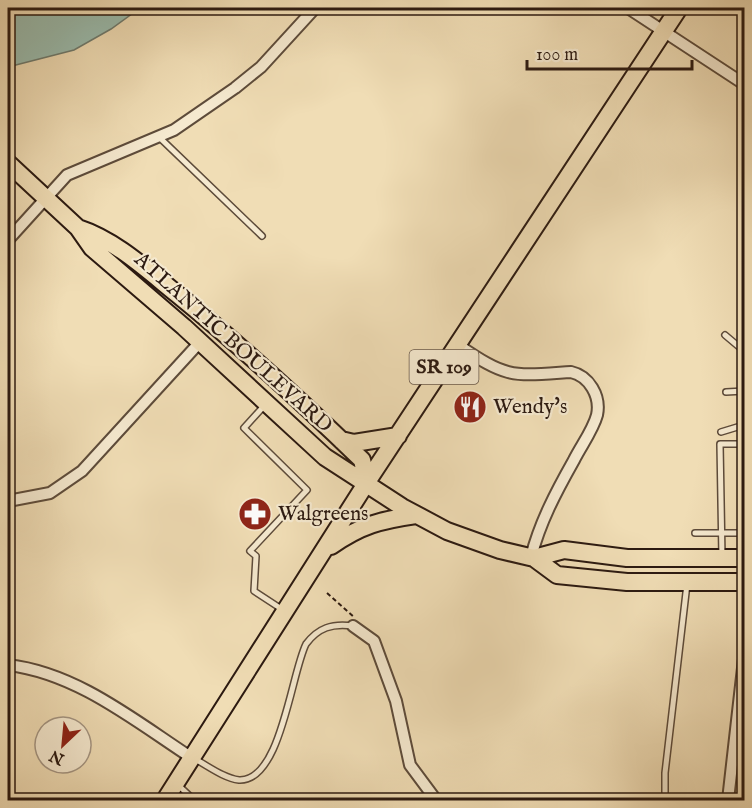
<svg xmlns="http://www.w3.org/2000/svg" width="752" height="808" font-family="'IM FELL English',serif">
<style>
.water{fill:#9abcae;stroke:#6e7b6f;stroke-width:1.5}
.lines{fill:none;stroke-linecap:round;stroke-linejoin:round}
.service-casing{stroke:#5d4b3a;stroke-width:8}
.minor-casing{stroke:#5d4b3a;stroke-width:14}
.primary-casing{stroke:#2c1a11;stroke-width:20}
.path{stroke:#2c1a11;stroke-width:2;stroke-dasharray:4.5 3;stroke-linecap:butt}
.service{stroke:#f5e9cf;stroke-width:5}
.minor{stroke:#f5e9cf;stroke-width:10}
.primary{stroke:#f0ddb5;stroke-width:16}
.labels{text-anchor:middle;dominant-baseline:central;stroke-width:4.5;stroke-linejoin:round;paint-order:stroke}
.shield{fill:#f5e9cf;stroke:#68584a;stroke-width:1.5}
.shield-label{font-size:20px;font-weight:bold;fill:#2c1a11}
.street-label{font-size:21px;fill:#2c1a11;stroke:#f5e9cf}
.poi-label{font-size:21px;fill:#2c1a11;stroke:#f5e9cf;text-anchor:start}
</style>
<rect width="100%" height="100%" fill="#f0ddb5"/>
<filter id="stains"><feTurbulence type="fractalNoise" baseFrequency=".00333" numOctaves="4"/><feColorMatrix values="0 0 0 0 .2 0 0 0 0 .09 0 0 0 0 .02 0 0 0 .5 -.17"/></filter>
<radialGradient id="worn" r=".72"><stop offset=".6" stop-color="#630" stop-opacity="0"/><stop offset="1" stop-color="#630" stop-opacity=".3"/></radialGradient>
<path class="water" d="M8,8H140L111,29L74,50L8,67Z"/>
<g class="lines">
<defs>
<path id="service" d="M159,137L262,236
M725,335L744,351
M726,392L744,391
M264,406L244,428L307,490L250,551L256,556L254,591L283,610
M721,432L744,425
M695,533H744
M722,557L720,444H744
M193,758C207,765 223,778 239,780C281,782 291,674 306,644C318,628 332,623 353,626
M177,784L194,800
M665,800V773L687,584"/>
<path id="minor" d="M628,8L744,84
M744,180V197
M8,240L67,175L174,130L235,88L261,67L315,8
M458,345C508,379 512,376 571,372C589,376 601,396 597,415C593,430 581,446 574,460C556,492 540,522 531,557
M8,501L50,493L82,471L200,342
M353,626L374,641L396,701L410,765L436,800
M8,665C77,673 135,721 192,758
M728,800L744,659"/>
<path id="primary" d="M8,163L78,228L92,248L184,327L325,457L402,507L447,531L500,550L534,558L557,575L627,582H744
M78,228C115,240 146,269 177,294C241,346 302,402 362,460L367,482
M341,440L354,443L398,436
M331,546C361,525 381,520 416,515
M534,558L564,550L627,558H744
M165,800L367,482L679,8"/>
</defs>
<use href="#service" class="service-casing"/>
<use href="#minor" class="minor-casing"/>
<use href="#primary" class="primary-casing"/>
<path class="path" d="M327,593L354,617"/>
<use href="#service" class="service"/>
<use href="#minor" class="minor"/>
<use href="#primary" class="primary"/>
</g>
<defs>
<symbol id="restaurant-disc" viewBox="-11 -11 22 22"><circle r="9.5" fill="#8f2418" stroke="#f5e9cf"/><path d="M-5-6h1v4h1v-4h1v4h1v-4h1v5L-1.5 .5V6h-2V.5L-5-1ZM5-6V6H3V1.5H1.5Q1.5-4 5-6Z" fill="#fff"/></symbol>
<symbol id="pharmacy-disc" viewBox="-11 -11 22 22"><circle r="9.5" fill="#8f2418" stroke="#f5e9cf"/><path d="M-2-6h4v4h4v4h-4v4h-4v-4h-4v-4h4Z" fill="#fff"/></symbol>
</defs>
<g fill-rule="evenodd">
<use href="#restaurant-disc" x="451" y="388" width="38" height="38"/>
<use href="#pharmacy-disc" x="236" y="495" width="38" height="38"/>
</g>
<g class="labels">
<rect class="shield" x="409.5" y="350" width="69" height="34" rx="4.5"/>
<g class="shield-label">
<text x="444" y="367">SR 109</text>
</g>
<g class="street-label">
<text transform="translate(233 343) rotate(42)">ATLANTIC BOULEVARD</text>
</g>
<g class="poi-label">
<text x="493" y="407">Wendy's</text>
<text x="278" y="514">Walgreens</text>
</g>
</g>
<rect width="752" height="808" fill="none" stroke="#f0ddb5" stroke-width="30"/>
<rect x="9" y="9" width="734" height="790" fill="none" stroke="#2c1a11" stroke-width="3"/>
<rect x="15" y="15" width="722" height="778" fill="none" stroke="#2c1a11" stroke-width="1.5"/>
<g transform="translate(63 745) rotate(206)"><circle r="28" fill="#f5e9cf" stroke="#a59683" stroke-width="1.5"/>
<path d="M0-4.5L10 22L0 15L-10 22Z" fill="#8f2418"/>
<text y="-9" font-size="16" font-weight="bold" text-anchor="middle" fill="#2c1a11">N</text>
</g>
<path d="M527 60v9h165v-9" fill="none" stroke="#2c1a11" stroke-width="3"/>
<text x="536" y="60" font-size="18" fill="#2c1a11" stroke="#f5e9cf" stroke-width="4.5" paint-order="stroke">100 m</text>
<rect width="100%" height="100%" filter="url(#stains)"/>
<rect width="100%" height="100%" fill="url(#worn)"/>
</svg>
